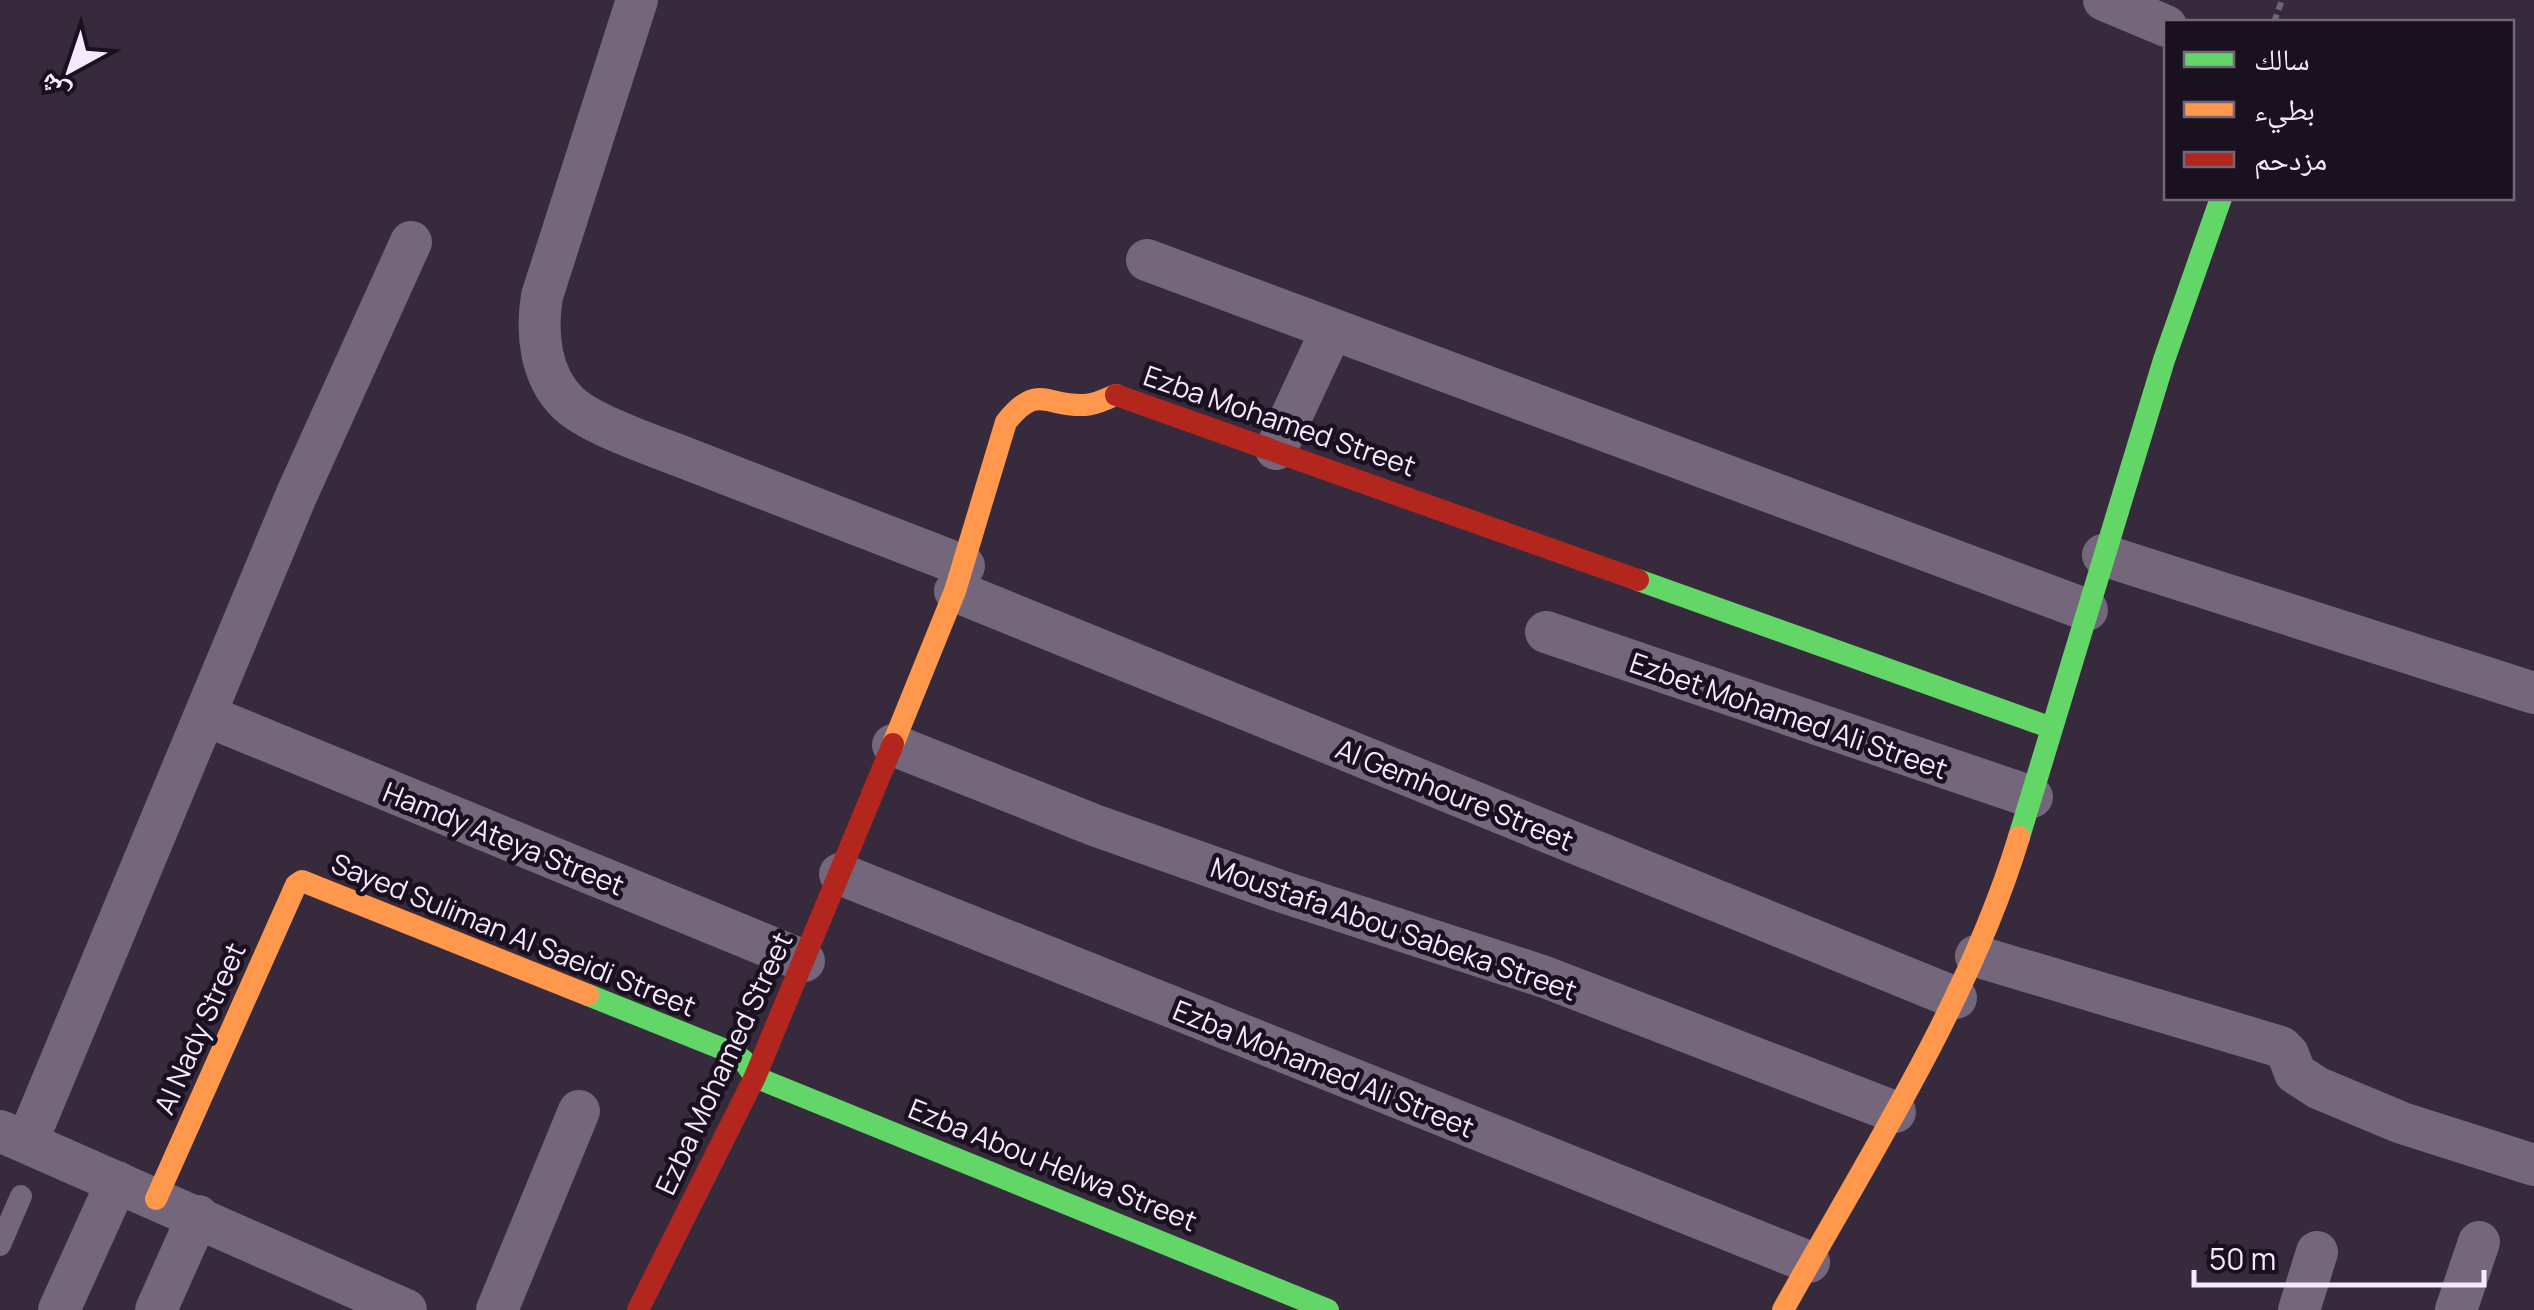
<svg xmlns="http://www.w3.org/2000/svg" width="2534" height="1310" font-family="Manrope,'Noto Naskh Arabic',sans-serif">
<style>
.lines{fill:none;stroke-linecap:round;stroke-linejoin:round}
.path{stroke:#6f6475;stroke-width:6;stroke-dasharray:8 5;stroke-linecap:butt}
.lane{stroke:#74677b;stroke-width:22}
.street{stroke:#74677b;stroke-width:42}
.fast{stroke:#63d668;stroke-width:22}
.slow{stroke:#ff974d;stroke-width:22}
.jam{stroke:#b3261e;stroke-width:22}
.labels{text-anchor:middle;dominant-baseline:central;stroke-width:9;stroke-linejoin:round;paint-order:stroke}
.street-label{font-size:28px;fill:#f6e9ff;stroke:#1a1120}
</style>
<rect width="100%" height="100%" fill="#362a3c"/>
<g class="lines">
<path class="path" d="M2274,22L2282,0"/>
<path class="lane" d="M0,1245L21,1196"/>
<path class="street" d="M637,0L542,296C536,333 540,376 568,403C592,426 661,448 693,461C783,496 873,531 964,566
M2104,0L2166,26
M1147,260L2087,610
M1276,449L1332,329
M2103,555L2534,693
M955,591L1956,998
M1546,632L2032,797
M205,715L804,961
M893,745L1094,825L1283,892L1545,977L1895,1112
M840,874L1809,1262
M1976,956L2281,1047L2288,1054L2295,1073L2318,1088L2402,1123L2534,1165
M0,1131L406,1310
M27,1142L296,496L411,242
M59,1310L117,1182
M156,1310L198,1216
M497,1310L579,1111
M2299,1310L2317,1252
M2456,1310L2479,1242"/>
<path class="fast" d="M1638,580L2052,728
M2019,837L2164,360L2221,198
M588,995L733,1053L744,1061L755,1077L1328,1310"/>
<path class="slow" d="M893,744L955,591L1006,422C1038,382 1045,407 1085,405C1097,404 1105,399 1116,395
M156,1199L296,885L302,881L588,995
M1783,1310C1867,1159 1969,1002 2019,837"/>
<path class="jam" d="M1116,395L1638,580
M638,1310L755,1077L893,744"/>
</g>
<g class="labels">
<g class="street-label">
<text transform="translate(1280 420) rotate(19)">Ezba Mohamed Street</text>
<text transform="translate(1789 715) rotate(19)">Ezbet Mohamed Ali Street</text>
<text transform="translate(1455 794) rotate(22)">Al Gemhoure Street</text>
<text transform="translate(504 838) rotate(22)">Hamdy Ateya Street</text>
<text transform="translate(1394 928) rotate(19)">Moustafa Abou Sabeka Street</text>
<text transform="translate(514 934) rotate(22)">Sayed Suliman Al Saeidi Street</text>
<text transform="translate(199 1028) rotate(-66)">Al Nady Street</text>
<text transform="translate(723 1063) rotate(-65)">Ezba Mohamed Street</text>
<text transform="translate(1324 1068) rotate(22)">Ezba Mohamed Ali Street</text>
<text transform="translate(1053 1164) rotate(22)">Ezba Abou Helwa Street</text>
</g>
</g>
<rect x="2164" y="20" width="350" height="180" fill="#1a1120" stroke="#726779" stroke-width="2.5"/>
<rect x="2184" y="52" width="50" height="15" fill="#63d668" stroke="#726779" stroke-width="2.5"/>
<text x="2254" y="70" font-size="30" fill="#f6e9ff">سالك</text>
<rect x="2184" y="102" width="50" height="15" fill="#ff974d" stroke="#726779" stroke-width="2.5"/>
<text x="2254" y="120" font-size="30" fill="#f6e9ff">بطيء</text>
<rect x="2184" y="152" width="50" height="15" fill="#b3261e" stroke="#726779" stroke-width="2.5"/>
<text x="2254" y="170" font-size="30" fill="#f6e9ff">مزدحم</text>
<g transform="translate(70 70) rotate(220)" stroke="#1a1120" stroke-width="8" paint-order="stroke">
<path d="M0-8L18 38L0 25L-18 38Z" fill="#f6e9ff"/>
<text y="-15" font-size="28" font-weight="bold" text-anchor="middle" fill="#f6e9ff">ش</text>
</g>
<path d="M2194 1270v15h290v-15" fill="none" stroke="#f6e9ff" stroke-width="5"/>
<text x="2209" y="1270" font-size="30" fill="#f6e9ff" stroke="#1a1120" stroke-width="8" paint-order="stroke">50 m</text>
</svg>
